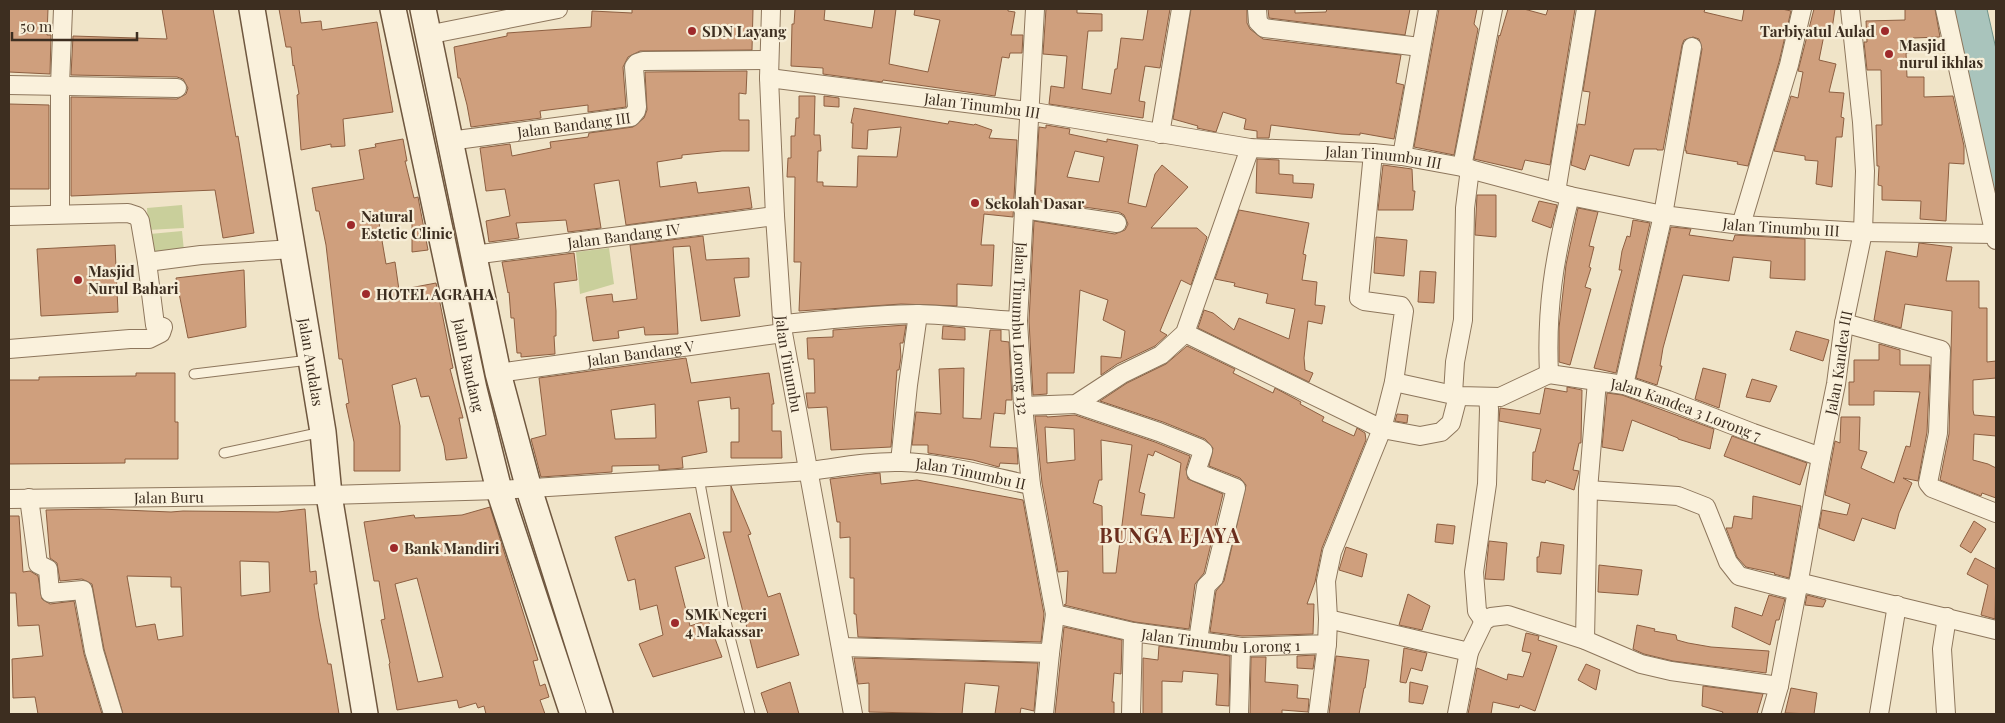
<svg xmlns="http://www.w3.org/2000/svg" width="2005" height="723" font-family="'Playfair Display',serif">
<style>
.green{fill:#c9cf9b}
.water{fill:#a9c4bc;stroke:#6f938a}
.building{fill:#cf9f7d;stroke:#8d5f41;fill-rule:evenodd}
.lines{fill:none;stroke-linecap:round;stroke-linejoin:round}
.service-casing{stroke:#8d765c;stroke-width:11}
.minor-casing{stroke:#8d765c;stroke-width:20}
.secondary-casing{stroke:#6f573f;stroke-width:28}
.service{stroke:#faf1dc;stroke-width:9}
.minor{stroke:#faf1dc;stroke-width:18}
.secondary{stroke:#faf1dc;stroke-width:25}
.poi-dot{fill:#9e2a2b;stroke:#f7eed8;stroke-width:2}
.labels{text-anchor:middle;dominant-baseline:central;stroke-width:4.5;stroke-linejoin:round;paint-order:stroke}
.poi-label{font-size:15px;font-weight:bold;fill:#3d2e20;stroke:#f7eed8;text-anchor:start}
.street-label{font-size:15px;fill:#3d2e20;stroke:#f7eed8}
.district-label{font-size:20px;font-weight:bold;letter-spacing:1px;fill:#6b2e1e;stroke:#f7eed8}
</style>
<rect width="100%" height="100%" fill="#f0e4c8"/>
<path class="green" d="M182,205L184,228L148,230L147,208Z
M182,231L184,251L152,254L150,234Z
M609,248L614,284L580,294L576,252Z"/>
<path class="water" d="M1948,9H1987L1996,49V208Z"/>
<path class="building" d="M9,9H48L47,35H51L50,74L9,72Z
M162,9H213L236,137L238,136L254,233L223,238L215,190L71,196V97L177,99L186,94L188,88L183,79L177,77L71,75L73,36L167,39Z
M279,9H299L301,23L321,21L322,30L377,22L393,112L343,119L345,146L331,147V144L301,150L297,95L299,94L294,65L293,66L291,47H286Z
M632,9H753L752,50L640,51L628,57L623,67L626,107L588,112V105L540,111L541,118L471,127L467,105L460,78H458L454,47L507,36V33L591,27L592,11L632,13Z
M795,9H825L824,20L872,28L875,9H896L889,64L928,72L940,20L914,15L915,9H1008V11L1015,12L1011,35H1023L1022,53H1010L1009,58L1002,57L995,96L883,80L882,82L823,74V68L791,66L792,24H794Z
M1046,9H1077V13L1102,14V31H1088L1082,89L1111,94L1115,69H1117L1121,38L1143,40L1148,9H1170L1160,68L1145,66L1139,101L1145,102L1143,118L1049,104L1051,86L1064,88L1067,56L1043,54Z
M1191,9H1247V23L1250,29L1263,39L1401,55L1396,83L1404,85L1394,139L1360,133V135L1341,134L1271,125L1269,138H1257V131L1244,129L1246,119L1223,112L1216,132L1197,128L1198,126L1173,119Z
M1268,9H1295V13L1326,12L1327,9H1410L1405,35L1269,18Z
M1439,9H1477L1474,24L1478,29L1454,155L1414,147Z
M1508,9H1524L1546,15L1548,9H1575L1550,165L1525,160L1522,170L1474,159L1499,35L1500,36Z
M1596,9H1705L1704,12L1742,21L1744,9H1782L1791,11L1779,62L1748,166L1737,164L1738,162L1686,153L1687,151H1685L1702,49L1699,39L1693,37L1684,40L1682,45L1663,150H1657V149H1634L1629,166L1590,155L1585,170L1571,165L1578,124L1585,125L1590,92L1583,91Z
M1814,9H1835L1831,36L1824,35L1819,60L1836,64L1829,92L1844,93L1841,117L1844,118L1842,137H1836L1832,187L1816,184L1818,161L1805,160V156L1774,151L1791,96L1798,98L1803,72L1798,71Z
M1905,9H1935L1940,37L1913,38L1914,52L1906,53L1907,77H1924V97L1953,96L1964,146V164L1949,163L1946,221L1920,219L1921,201L1882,200V186L1878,185L1879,166H1877L1876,125H1882L1881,70H1867L1864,42H1867L1866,21L1905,20Z
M747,71L746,94L739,93V120H749V151H722L682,155V158L657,162L660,187L696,182L698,193L749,187L752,208L626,225L619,180L594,184L601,228L568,232L566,220L516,223L519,238L489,242L486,221L510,216L505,189L486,191L480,148L510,144L512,156L551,148L550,142L588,137L589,133L633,127L644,118L647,110L645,72Z
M799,96H815L814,135H820L821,151H818L817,182H823V186L857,187L858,156L897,157L901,127L868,130L867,149L852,148L853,123H851L854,108L948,124L949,121L974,125L975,124L992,130L989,138L1017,140L1013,217L984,214L981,245H994L992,286L957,284V306L901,304L799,311L801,262H794L795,177H787L788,158H791V136H795L796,118H799Z
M824,96L839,98V107L824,106Z
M9,104L49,105V189H9Z
M1046,125L1070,129L1069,134L1107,142V139L1138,145L1128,203L1146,207L1155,174L1162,165L1188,187L1151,228H1197L1207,237L1191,285L1181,280L1160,331L1167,335L1155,346L1117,364L1101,375V356L1121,358L1125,331L1103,320L1108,300L1080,290L1074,373H1047V394L1033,395L1029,321L1034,221L1115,234L1125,230L1128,224L1124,215L1119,212L1035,200L1039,127L1046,128ZM1075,151L1104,157L1099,182L1067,177Z
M403,139L407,161H405L414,198L418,197L428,250L412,252V219L379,223L386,264L395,262L399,290L436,283L453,368L450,369L463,418H459L467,458L446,460L444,446L429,396L421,397L416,378L392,385L400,426V471H354V442L346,404L349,403L342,359H339L326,245L319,211H316L312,188L364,179L359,150L376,147L375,144Z
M1257,159L1279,160V174L1293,175V183L1314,184L1312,198L1256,193Z
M1383,165L1412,169L1413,191H1415L1413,210H1378Z
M1477,195H1496V237L1475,235Z
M1539,201L1557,205L1551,228L1532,221Z
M1578,208L1598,212L1589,246L1594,247L1589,267L1591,268L1585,287L1591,289L1570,365L1559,362V328L1566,265Z
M1239,210L1309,223L1303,254L1306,255L1302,280L1317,282L1315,305L1325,306L1322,324L1308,321L1304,358L1305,370L1313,373L1309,382L1198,328L1204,310L1213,313L1234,330L1239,318L1289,339L1295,309L1266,303L1268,294L1234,286L1235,283L1215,279Z
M1633,220L1650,223L1616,373L1594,368L1622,270H1619L1622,251L1627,236L1630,237Z
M1671,227L1691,229L1689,235L1733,241L1735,235L1805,239V280L1770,278L1771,261L1733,257L1729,281L1683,275L1663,348L1660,366H1662L1657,385L1636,378Z
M703,236L706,260L749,258V277L734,278L740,316L701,321L690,246L673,247L678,334L645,335L644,327L618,331L619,338L593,341L586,297L612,294L613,302L637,299L630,245Z
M1376,237L1407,240L1404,276L1374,273Z
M1919,243L1952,247L1946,281H1979V308H1987V362L1996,361V378L1973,380V410L1974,415L1996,417V436L1974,434L1973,460L1988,464L1996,468V498L1982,493L1981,496L1940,480L1949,434L1952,311L1905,304L1901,328L1874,320L1886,251L1917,257Z
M115,245L118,312L41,316L37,249Z
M574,253L577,280L554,283L556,311V336H554L555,354L521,357V353H517L514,318H511L509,292L508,293L502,262Z
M244,270L246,327L188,338L176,278Z
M1420,271L1436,272L1434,303L1418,302Z
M906,325L903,343H900L901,357L899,370H897L891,447L831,450L827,407L808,408L806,393H815L814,359H808L807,338L833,337V330Z
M943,326L965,328V340L942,339Z
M990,330H1001V341L1009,342L1012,400H1006L1005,414L994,413L990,447L1017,448L1018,464L1000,463L999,467L973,460L928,453V445H912L916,412L941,414L939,369L964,368L963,418L981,419Z
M1796,331L1829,340L1823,361L1790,350Z
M1879,344L1900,350V365H1930L1927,432L1918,481L1903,478L1912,483L1899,513L1895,529L1862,518L1854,541L1819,528L1822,510L1847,515L1850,504L1825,495L1835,441L1840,443L1841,417H1860L1859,450L1867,452L1861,468L1894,483L1906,446L1910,447L1920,392L1874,391V405H1849V382H1854V360H1879Z
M1187,346L1235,369L1233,373L1273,393L1275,388L1301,402L1300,404L1324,417L1322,421L1354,436L1357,428L1365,433L1366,440L1322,548L1315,582L1307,604H1314L1313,634L1242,636L1210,632L1216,591L1224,581L1246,485L1240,478L1209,466L1213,448L1205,439L1163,422L1100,401L1127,383L1166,364Z
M686,358L691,383L769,373L774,404H772V431H781L782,458H731V442H739V408L731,409L730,397L698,401L707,452L682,457L683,468L659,470V465L612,466V472L541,477L531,439L546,435L539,378ZM655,404L656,438L615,439L611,410Z
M1703,368L1726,374L1719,408L1695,399Z
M136,373H175V422H178V459H125V463L9,464V380H39V377L136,376Z
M1752,379L1777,386L1770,402L1746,397Z
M1567,387L1582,390L1581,443H1579L1573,470L1579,471L1574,490L1546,480L1545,483L1532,480L1533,452H1535L1541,429L1499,421L1500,408L1540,414L1545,388L1567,392Z
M1607,393L1622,395L1714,429L1710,449L1678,439V438L1632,420L1623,451L1602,447Z
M1397,414L1408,415L1407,423L1395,421Z
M1075,415L1155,442L1190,456L1186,469L1188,479L1223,494L1204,573L1195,584L1189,629L1135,622L1064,605L1066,604L1068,571L1058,572L1042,483L1035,416H1047V417ZM1045,427L1074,429L1075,460L1047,463ZM1101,440L1132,445L1116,573H1103L1102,506L1093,503L1099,480H1102ZM1155,451L1181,463L1174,518L1141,515L1145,494L1139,492L1148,454L1153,456Z
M1732,436L1807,463L1800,485L1724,456Z
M880,473L881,484L917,480L1023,500L1044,614L1041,642L858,637L856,614H854V578H850V537L840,538V522H837L830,479Z
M731,486L751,534L748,535L768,597L780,593L799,655L757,668L723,532H731Z
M1753,496L1801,506L1789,578L1774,574L1775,573L1746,567L1737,557L1726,528H1732L1734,516L1752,519Z
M490,507L538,660L533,661L540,686L545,684L549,697L540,700L545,714H486L484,706L478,708L476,703L459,708L457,700L397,710L389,664L390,663L381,620L385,619L379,581H374L364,522L414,515L415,518L462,515ZM417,578L443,677L418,682L395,584Z
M100,509L171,512L183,511L278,512L305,509L310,572L316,571L317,584H314L319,618L328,664H331L339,714H123L104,649L92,584L82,579L60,581L57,563L50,558L46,510ZM240,561L269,562L270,592L241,596ZM127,576L171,577V587H181L183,636L158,640L155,624L136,627Z
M690,513L705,558L675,567L690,626L708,620L722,657L653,677L639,644L663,635L657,605L640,610L635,579L628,581L615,537Z
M9,516H19L23,572L30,571L38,576L42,599L50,604L74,601L84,654L102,714H38L35,697L13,698L12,659L43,656L39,625L18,626L16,593H9Z
M1974,521L1986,529L1971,553L1960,546Z
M1437,524L1455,526L1453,544L1435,542Z
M1489,541L1507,543L1504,580L1485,579Z
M1541,542L1564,545L1561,574L1537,572V557H1539Z
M1346,547L1367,554L1362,577L1339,570Z
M1975,558L1996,569L1995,619L1981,615L1988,585L1967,574Z
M1599,565L1642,570L1638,595L1598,592Z
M1408,594L1430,606L1422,630L1399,625Z
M1769,595L1785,599L1779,620H1776L1770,645L1732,627L1735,607L1762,616Z
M1807,595L1826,600L1823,607L1805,605Z
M1637,625L1655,629L1654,631L1676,635L1677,640L1688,643L1711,647L1769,651L1766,673L1673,661L1644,654L1633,649Z
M1064,627L1122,640L1121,674L1114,673L1112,702H1114V714H1055Z
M1526,633L1539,636L1538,640L1557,646L1535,711L1520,705L1519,708L1493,702L1491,714H1468L1477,668L1507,680L1508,674L1523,677L1531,653L1522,651Z
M1159,646L1230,656L1229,706L1216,705L1218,674L1183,671L1182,682L1162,681V714H1143V658L1158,660Z
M1404,648L1427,653L1422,671L1411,668L1406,683L1400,682Z
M1315,655L1313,669L1297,668V656Z
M1336,656L1369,660L1365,688H1364L1359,714H1329Z
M1251,657H1266L1265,682L1298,685L1297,698L1309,699L1308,712L1282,710V714H1250Z
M854,658L1038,663L1034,711L1021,708L1020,714H995L999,686L965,683L962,714L869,712V683L858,684Z
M1586,664L1600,670L1596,690L1578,680Z
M790,682L799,714H768L761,693Z
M1410,682L1428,686L1423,704L1409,702Z
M1703,686L1763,694L1757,714H1722L1723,712L1702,706Z
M1791,688L1817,693L1814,714L1785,713Z"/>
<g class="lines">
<defs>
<path id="service" d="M194,374L309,360
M224,453L322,432
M699,478L726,622L750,714"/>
<g id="minor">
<path id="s1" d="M771,9L769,78L775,216L783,333L853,714"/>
<path id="s2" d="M1035,9L1018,321L1023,406L1031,485L1055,614"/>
<path d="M1257,9L1258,22L1264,28L1420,47"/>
<path d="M1945,9L1996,240"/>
<path d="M427,35L558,9"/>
<path id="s3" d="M769,78L1028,111L1250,148L1373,153L1402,156L1462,167L1570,196L1663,215L1741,225L1863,232L1995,234"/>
<path d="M9,85L177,88"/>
<path d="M1160,134L1181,9"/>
<path id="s4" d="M449,141L631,117L636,111L637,107L634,67L637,63L643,61L769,60"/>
<path d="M1402,156L1428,9"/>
<path d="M1462,167L1493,9"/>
<path d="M1556,192L1586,9"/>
<path d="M1023,209L1117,223"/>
<path d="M60,214V85L63,9"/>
<path d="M9,216L128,213L137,216L140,221L147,262L155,325L163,327L161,333L149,339H130L9,349"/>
<path d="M1741,225L1789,65L1802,9"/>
<path id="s5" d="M473,255L775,216"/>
<path d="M147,262L201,255L293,249"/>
<path d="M1844,323L1941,350L1938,433L1928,483L1932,488L1996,513"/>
<path d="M783,324C828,320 872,314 918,314C951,315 984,319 1018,321"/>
<path d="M1185,333L1382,429L1420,436L1441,432L1451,423L1458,396"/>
<path id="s6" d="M498,373L783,333"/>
<path id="s7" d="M1549,374L1624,385L1668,400L1753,433L1821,457"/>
<path d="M1549,374C1546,309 1554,259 1570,196"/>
<path d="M1394,382L1458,396L1500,397L1549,374"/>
<path d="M1624,385L1663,215L1692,47"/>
<path d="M1453,394L1455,362L1463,320L1465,208L1470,169"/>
<path d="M1076,404L1159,432L1199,448L1203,451L1196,472L1236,488L1214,578L1206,586L1198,641"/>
<path d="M1023,406L1076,404L1122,374L1161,355L1185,333L1250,148"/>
<path d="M900,462L908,385L918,314"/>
<path d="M1588,490L1678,496L1706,507L1728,562L1739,576L1797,591"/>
<path d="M29,498L38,564L48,569L50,593L83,590L94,651L113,714"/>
<path id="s8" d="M9,499L329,495L499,490L810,471C840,467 871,461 902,462C945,463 989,477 1031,485"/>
<path d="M1798,582L1996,630"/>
<path d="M1328,619L1326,581L1332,552L1382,429L1394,382L1404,311L1401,306L1364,301L1359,298L1373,153"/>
<path d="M1484,621L1477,611L1474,572L1487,484L1489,409L1488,397"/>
<path d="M1585,640L1588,490L1597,381"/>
<path id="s9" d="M842,647L1050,653L1055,614L1133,632L1241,647L1327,644L1328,619L1469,652L1484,621L1491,617L1508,615L1585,640L1641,664L1671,671L1779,686"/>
<path d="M1044,714L1050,653"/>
<path d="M1131,714L1133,632"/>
<path d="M1239,714L1241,647"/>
<path d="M1318,714L1327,644"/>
<path d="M1457,714L1469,652"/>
<path id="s10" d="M1771,714L1779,686L1797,591L1821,457L1836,384L1844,323L1863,232L1865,171L1862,122L1850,9"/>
<path d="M1879,714L1897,605"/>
<path d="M1946,714L1942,649L1947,617"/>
</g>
<g id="secondary">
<path id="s11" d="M252,9L311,359L323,432L329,495L365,714"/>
<path id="s12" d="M393,9L474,389L499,490L573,714"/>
<path d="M423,9L498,373L529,489L600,714"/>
</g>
</defs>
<use href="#service" class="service-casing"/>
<use href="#minor" class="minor-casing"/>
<use href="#secondary" class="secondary-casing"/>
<use href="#service" class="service"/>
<use href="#minor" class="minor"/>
<use href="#secondary" class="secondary"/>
</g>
<g class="poi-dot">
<circle cx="692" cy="31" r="5"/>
<circle cx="1885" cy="31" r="5"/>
<circle cx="1889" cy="54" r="5"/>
<circle cx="975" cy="203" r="5"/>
<circle cx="351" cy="225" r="5"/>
<circle cx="78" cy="280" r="5"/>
<circle cx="366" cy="294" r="5"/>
<circle cx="394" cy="548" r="5"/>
<circle cx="675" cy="623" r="5"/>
</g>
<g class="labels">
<g class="poi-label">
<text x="702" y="31">SDN Layang</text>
<text x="1875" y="31" text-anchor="end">Tarbiyatul Aulad</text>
<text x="1899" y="45">Masjid<tspan x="1899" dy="17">nurul ikhlas</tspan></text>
<text x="985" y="203">Sekolah Dasar</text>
<text x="361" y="216">Natural<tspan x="361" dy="17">Estetic Clinic</tspan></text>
<text x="88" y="271">Masjid<tspan x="88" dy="17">Nurul Bahari</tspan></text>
<text x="376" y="294">HOTEL AGRAHA</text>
<text x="404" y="548">Bank Mandiri</text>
<text x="685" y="614">SMK Negeri<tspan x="685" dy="17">4 Makassar</tspan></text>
</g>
<g class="street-label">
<text stroke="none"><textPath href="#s3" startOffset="215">Jalan Tinumbu III</textPath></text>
<text stroke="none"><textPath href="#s4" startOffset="126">Jalan Bandang III</textPath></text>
<text stroke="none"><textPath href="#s3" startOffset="620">Jalan Tinumbu III</textPath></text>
<text stroke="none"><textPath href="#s3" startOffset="1025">Jalan Tinumbu III</textPath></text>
<text stroke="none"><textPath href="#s5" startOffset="152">Jalan Bandang IV</textPath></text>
<text stroke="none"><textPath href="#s2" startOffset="320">Jalan Tinumbu Lorong 132</textPath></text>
<text stroke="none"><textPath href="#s6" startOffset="144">Jalan Bandang V</textPath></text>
<text stroke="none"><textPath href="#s11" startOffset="358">Jalan Andalas</textPath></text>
<text stroke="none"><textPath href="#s10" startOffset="358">Jalan Kandea III</textPath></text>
<text stroke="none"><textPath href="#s1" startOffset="356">Jalan Tinumbu</textPath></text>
<text stroke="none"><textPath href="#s12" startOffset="364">Jalan Bandang</textPath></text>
<text stroke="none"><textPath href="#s7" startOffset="142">Jalan Kandea 3 Lorong 7</textPath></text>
<text stroke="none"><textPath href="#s8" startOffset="964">Jalan Tinumbu II</textPath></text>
<text stroke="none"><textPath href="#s8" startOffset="160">Jalan Buru</textPath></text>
<text stroke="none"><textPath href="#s9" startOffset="416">Jalan Tinumbu Lorong 1</textPath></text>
</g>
<g class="district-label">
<text x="1170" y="534">BUNGA EJAYA</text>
</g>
</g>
<rect width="2005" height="723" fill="none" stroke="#3d2e20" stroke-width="20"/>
<path d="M12 32v8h125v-8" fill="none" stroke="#3d2e20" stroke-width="2.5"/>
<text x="20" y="32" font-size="15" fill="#3d2e20" stroke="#f7eed8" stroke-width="4" paint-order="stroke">50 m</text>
</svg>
